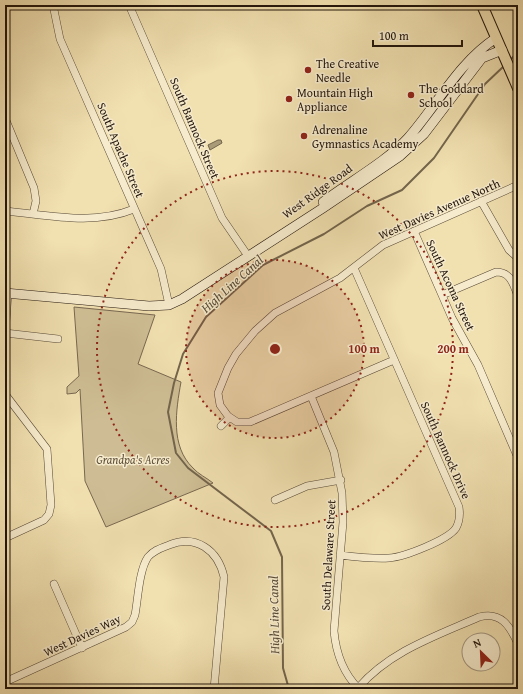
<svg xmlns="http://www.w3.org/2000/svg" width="523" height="694" font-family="'Gentium Book Plus',serif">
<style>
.green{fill:#cebd94;stroke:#786850}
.water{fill:#aa9b78;stroke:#73654c}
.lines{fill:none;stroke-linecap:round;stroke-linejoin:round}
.stream{stroke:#73654c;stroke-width:2}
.street-casing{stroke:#554734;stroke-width:8}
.secondary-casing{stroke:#21140b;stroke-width:10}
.primary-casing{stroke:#21140b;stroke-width:12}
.street{stroke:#f6ebcc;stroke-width:7}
.secondary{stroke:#f6ebcc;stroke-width:9}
.primary{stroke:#f1e0b0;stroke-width:10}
.ring{fill:none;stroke:#8f2418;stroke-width:2;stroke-dasharray:2 4}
.poi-dot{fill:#8f2418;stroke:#f6ebcc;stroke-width:1.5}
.labels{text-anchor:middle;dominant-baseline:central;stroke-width:3;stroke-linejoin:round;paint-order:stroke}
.poi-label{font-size:12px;fill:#21140b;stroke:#f6ebcc;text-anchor:start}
.street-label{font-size:12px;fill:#21140b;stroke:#f6ebcc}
.park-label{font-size:12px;font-style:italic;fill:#5e4f3b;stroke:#f6ebcc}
.water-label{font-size:13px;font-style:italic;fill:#584a37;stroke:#f6ebcc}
.centre{fill:#8f2418;stroke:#f6ebcc;stroke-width:2}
.ring-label{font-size:12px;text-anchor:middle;font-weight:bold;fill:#8f2418;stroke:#f6ebcc;stroke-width:3;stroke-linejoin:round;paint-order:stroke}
</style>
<rect width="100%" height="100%" fill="#f1e0b0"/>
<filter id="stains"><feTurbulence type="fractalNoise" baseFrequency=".005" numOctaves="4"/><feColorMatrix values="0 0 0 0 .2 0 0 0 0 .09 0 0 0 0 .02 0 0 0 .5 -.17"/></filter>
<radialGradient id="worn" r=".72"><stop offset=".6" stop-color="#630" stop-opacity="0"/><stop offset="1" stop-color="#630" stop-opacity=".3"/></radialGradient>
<path class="green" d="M74,307L155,315L138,364L181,382C176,410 170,446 193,468C198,474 207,478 213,483L106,527L85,481L80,389L76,393L67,394V387L79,376Z"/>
<path class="water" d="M218,140H221L222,143L210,150L208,145Z"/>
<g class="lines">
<path class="stream" d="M510,60L518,52
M289,689L283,668L282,557L271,531L188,468L176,453L168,412L174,383L183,354L206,317L263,265L324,234L367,206L402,190L434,158L485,84L504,66"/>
<defs>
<path id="street" d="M53,5L60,39L161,269L169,305
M129,5L222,218L248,256
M5,118L34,188L36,201L33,214
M481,201L509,250L518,258
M5,211C49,215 92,226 134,209
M414,231L452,318L478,365L518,458
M442,295L496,272C511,272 513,284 518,296
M5,333L58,339
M5,336L8,293
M394,360L250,422H237L228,416L220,405L218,393L228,368L236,354L255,331L275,313L340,278L383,245L518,185
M5,394L47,449L51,505L49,514L44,520L5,538
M311,396L334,452L342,493L343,522L334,631C336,654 343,673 359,689
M221,426L229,418
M275,500L307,486L341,480
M340,555C356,557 373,559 389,558C404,557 448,540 456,528C460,521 460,514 459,507L354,268
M54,584L82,648
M5,682L126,627L132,622L135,615C138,599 139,570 148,557C154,550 161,548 169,545C196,534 218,550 224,577L214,689
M358,688C390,651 436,636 479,617C501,611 510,626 518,644"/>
<path id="secondary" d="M323,202C349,182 386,162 408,138C437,105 459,62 496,38
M5,293L149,306L169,305L182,299L323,208L400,156L424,134L482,58L502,50"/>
<path id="primary" d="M482,5L518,88"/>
</defs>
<use href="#street" class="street-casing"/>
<use href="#secondary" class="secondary-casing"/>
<use href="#primary" class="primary-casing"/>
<use href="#street" class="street"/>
<use href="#secondary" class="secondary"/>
<use href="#primary" class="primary"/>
</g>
<circle cx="275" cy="349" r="89" fill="#8f2418" fill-opacity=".12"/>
<g class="ring">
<circle cx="275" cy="349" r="89"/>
<circle cx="275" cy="349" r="178"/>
</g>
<g class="poi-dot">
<circle cx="308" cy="70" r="4"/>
<circle cx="411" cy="95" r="4"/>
<circle cx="289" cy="99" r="4"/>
<circle cx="304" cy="136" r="4"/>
</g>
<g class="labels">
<g class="poi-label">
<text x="316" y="63">The Creative<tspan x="316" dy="14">Needle</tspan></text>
<text x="419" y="88">The Goddard<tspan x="419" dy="14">School</tspan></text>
<text x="297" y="92">Mountain High<tspan x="297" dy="14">Appliance</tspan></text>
<text x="312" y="129">Adrenaline<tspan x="312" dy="14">Gymnastics Academy</tspan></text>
</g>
<g class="street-label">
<text transform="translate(195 128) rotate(67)">South Bannock Street</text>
<text transform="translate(121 150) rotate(67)">South Apache Street</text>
<text transform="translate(317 191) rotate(-36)">West Ridge Road</text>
<text transform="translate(439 209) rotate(-24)">West Davies Avenue North</text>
<text transform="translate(451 285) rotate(65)">South Acoma Street</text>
<text transform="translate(446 450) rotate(66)">South Bannock Drive</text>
<text transform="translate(328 555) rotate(-87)">South Delaware Street</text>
<text transform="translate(82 635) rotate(-25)">West Davies Way</text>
</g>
<g class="park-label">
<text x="133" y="459">Grandpa's Acres</text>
</g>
<g class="water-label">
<text transform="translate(232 284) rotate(-42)">High Line Canal</text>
<text transform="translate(274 615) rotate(-91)">High Line Canal</text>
</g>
</g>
<circle cx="275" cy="349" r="6" class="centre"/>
<g class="ring-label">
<text x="364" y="353">100 m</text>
<text x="453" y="353">200 m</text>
</g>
<rect width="523" height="694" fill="none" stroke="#f1e0b0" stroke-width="20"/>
<rect x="6" y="6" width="511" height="682" fill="none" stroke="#21140b" stroke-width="2"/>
<rect x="10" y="10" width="503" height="674" fill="none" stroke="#21140b"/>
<g transform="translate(481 652) rotate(336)"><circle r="19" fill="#f6ebcc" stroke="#a1957f"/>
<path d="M0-3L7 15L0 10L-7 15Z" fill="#8f2418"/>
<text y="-6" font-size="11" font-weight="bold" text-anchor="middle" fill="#21140b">N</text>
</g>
<path d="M373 40v6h89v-6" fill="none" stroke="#21140b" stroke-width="2"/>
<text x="379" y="40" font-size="12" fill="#21140b" stroke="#f6ebcc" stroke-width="3" paint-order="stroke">100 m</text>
<rect width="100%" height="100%" filter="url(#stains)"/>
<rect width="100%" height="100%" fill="url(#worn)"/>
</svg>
